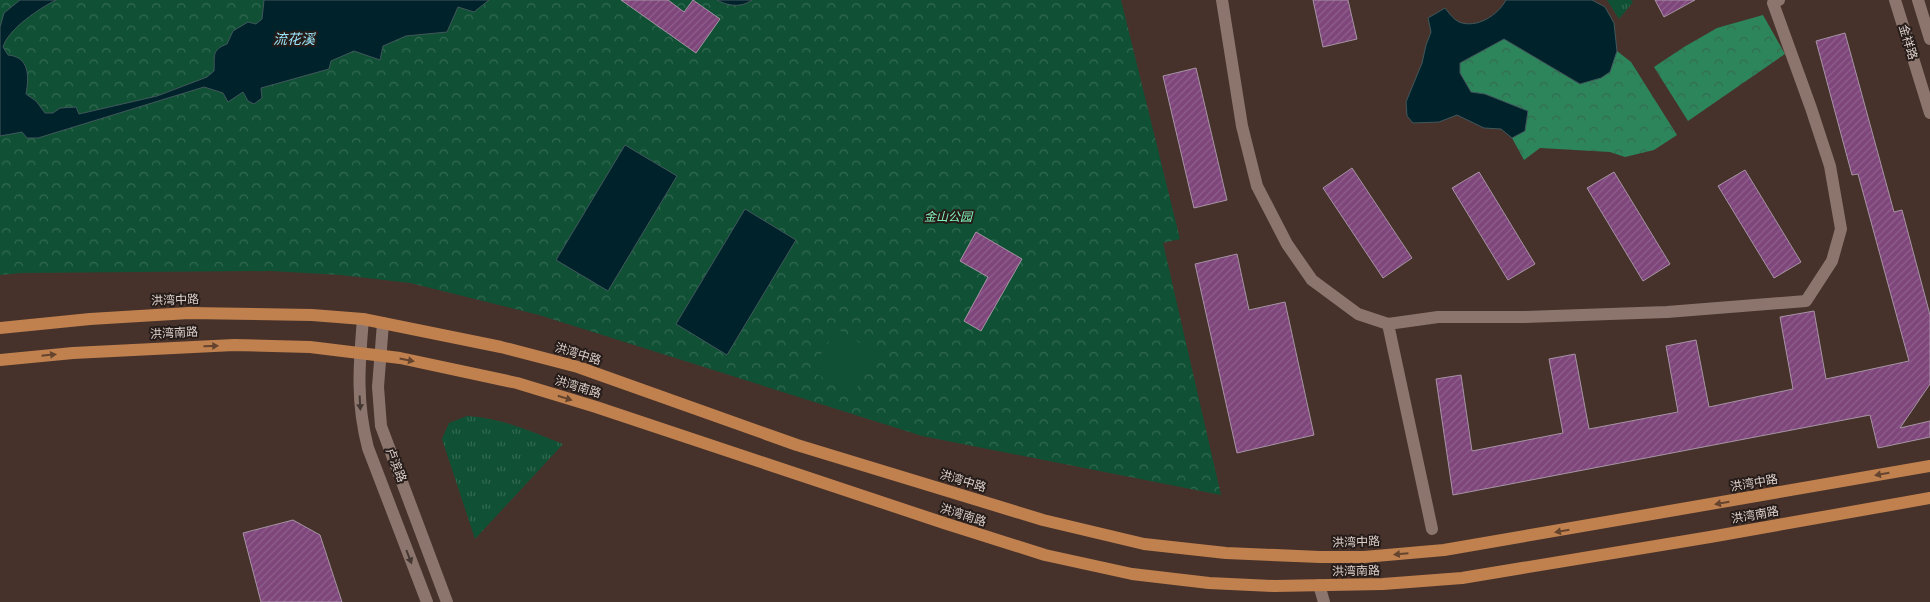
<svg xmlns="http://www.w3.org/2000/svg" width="1930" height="602" viewBox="0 0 1930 602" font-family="Bitter,'Noto Sans SC',serif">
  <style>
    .grass { fill: url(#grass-tufts) }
    .forest { fill: url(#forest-crowns) }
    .park { fill: url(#park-crowns) }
    .garden { fill: #105135 }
    .water { fill: #00232b; stroke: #42575b }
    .building { fill: url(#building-hatch); stroke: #a694a4 }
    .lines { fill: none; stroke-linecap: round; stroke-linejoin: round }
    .street { stroke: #8b756c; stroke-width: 12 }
    .secondary { stroke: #8b756c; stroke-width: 12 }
    .primary { stroke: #c0814f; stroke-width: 12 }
    .oneway { fill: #64442f }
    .oneway2 { fill: #443732 }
    .labels { text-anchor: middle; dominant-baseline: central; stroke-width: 4; stroke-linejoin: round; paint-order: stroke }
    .street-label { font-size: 12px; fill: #ddd0cb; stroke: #261c19 }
    .park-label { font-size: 12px; font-style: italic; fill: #80f4ba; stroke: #261c19 }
    .water-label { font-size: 14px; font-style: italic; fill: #98e5fa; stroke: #261c19 }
  </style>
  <defs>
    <pattern id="grass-tufts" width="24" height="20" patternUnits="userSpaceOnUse" patternTransform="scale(1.25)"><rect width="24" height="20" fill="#105135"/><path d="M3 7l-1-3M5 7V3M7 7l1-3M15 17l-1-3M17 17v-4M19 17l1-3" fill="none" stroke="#326951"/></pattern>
    <pattern id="forest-crowns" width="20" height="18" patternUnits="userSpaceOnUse" patternTransform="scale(1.25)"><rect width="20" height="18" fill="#2d855c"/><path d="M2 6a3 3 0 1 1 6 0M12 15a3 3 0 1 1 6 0" fill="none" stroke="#346c51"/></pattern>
    <pattern id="park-crowns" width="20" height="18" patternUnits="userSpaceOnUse" patternTransform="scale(1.25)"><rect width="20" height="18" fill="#105135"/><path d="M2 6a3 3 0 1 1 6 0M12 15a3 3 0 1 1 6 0" fill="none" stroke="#326951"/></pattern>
    <pattern id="building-hatch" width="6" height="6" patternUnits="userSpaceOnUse" patternTransform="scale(1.25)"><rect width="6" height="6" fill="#7e467b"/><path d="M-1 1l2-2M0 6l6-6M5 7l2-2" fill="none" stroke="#90608c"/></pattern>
  </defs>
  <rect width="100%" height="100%" fill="#46322b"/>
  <path class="grass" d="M 1607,0 L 1631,0 L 1633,2 L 1619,19 Z
    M 467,416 C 501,418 531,431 563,444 L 475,539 L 442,439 L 449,423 Z"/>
  <path class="forest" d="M 1763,15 L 1785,54 L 1688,121 L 1654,67 L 1684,47 L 1717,28 Z
    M 1504,39 L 1580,84 L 1610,72 L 1617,51 L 1631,62 L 1677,135 L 1654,150 L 1625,157 L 1610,152 L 1540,148 L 1524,160 L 1512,138 L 1525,131 C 1506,106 1504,98 1471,92 L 1460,73 L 1460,63 Z"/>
  <path class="park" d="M 0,0 L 1121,0 L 1180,239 L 1163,243 L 1221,495 L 922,436 L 539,315 L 410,283 L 341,275 L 271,271 L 21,273 L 0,275 Z"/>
  <path class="garden" d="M 837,329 L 878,354 L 852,396 L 811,370 Z"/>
  <path class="water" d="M 20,0 L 56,0 C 40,8 8,29 3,47 L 8,55 C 30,57 29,77 26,94 L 36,101 L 45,113 L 53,113 L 60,108 L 76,107 L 79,114 L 157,96 L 207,77 L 214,71 C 215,56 211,50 227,44 L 233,31 L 248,22 L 256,24 L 262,19 L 264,0 L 489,0 L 474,12 L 458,7 L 447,32 L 406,36 L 383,46 L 380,60 L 354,51 L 331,61 L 329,69 L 261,88 L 262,98 L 254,104 L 248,101 L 243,92 L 228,102 L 223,93 L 204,87 L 38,138 L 27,138 L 22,132 L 0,136 L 0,27 L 4,13 Z
    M 717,0 L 752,0 C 741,8 728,6 717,0 Z
    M 1506,0 L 1592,0 L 1605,7 L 1614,23 L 1617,51 L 1610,72 L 1601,78 L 1580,84 L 1504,39 L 1460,63 L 1460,73 L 1471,92 L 1485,94 L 1528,111 L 1525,131 L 1512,138 L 1501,129 L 1484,128 L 1457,115 L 1439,122 L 1413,123 L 1407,116 L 1406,102 L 1422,63 L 1426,45 L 1431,32 L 1428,18 L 1445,8 C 1449,13 1453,19 1459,22 C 1477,29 1498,15 1506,0 Z
    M 625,145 L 677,176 L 608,291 L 556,260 Z
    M 745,209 L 796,240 L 727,355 L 676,324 Z"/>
  <path class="building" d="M 621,0 L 668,0 L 684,12 L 693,0 L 720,19 L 696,53 Z
    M 1313,0 L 1348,0 L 1357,39 L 1323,47 Z
    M 1655,0 L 1695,0 L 1664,17 Z
    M 1845,33 L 1894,212 L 1902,210 L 1930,315 L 1930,384 L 1900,428 L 1930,421 L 1930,437 L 1878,448 L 1870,415 L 1453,495 L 1436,379 L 1461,375 L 1472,451 L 1563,433 L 1549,359 L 1575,354 L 1589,429 L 1678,412 L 1666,346 L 1696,340 L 1709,407 L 1793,389 L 1780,317 L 1814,311 L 1826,379 L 1909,361 L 1858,174 L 1852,175 L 1816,41 Z
    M 1196,68 L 1227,200 L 1194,208 L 1163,76 Z
    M 1352,168 L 1412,258 L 1383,278 L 1323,188 Z
    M 1745,170 L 1801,262 L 1774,278 L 1718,186 Z
    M 1479,172 L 1535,264 L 1508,280 L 1452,188 Z
    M 1614,172 L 1670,264 L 1643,281 L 1587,188 Z
    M 976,232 L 1022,259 L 981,331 L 964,321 L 988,277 L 960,261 Z
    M 1237,254 L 1249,310 L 1285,302 L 1314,435 L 1237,453 L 1195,264 Z
    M 293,520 L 320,535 L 342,602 L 261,602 L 243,533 Z"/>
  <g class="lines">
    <path class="street" d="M 1222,0 L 1242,126 L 1257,186 L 1287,244 L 1312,280 L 1358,314 L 1388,324
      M 1432,529 L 1388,324 L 1438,317 L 1525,317 L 1667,312 L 1806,301 L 1832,261 L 1841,229 L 1830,166 L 1811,108 L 1773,3 L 1779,0"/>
    <path class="secondary" d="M 1895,0 L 1930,113
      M 1918,0 L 1930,39
      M 363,319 C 359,366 356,402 368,448 L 427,602
      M 383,323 L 378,387 L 381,426 L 447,602
      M 1319,585 L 1324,602"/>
    <path class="primary" d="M 0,328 L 90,319 L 189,313 L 312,315 L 363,319 L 501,347 L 578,367 L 797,445 L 1043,520 L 1144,544 L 1226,553 L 1320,557 L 1364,557 L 1444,550 L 1930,466
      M 0,360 L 73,353 L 234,345 L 310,347 L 400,358 L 517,383 L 596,407 L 944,523 L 1045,555 L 1132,574 L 1209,583 L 1274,586 L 1383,584 L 1462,578 L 1710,537 L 1930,498"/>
  </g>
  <defs><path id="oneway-solid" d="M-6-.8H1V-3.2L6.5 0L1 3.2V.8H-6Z" transform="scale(1.25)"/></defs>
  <g class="oneway">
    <use href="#oneway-solid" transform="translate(211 346) rotate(-1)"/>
    <use href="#oneway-solid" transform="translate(49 355) rotate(-6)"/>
    <use href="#oneway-solid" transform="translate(407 360) rotate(11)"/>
    <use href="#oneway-solid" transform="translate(565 398) rotate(17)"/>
    <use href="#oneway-solid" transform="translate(1882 474) rotate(170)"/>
    <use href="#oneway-solid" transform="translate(1722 503) rotate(170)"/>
    <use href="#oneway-solid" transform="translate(1562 531) rotate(170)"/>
    <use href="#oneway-solid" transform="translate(1401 554) rotate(175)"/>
  </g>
  <g class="oneway2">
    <use href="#oneway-solid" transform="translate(360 403) rotate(87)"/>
    <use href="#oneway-solid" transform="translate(409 557) rotate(69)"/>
  </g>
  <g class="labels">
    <g class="street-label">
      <text transform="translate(1908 42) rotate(73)">金祥路</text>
      <text transform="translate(175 300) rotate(-2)">洪湾中路</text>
      <text transform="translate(174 333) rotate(-3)">洪湾南路</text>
      <text transform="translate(578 354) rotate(17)">洪湾中路</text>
      <text transform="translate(578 387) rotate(17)">洪湾南路</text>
      <text transform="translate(396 465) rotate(69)">卢滨路</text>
      <text transform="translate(963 481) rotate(17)">洪湾中路</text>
      <text transform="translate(1754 483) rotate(-10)">洪湾中路</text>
      <text transform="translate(963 515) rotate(18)">洪湾南路</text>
      <text transform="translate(1755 515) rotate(-10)">洪湾南路</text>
      <text transform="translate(1356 542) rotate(-2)">洪湾中路</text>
      <text transform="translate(1356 571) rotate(-1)">洪湾南路</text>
    </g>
    <g class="park-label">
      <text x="948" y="217">金山公园</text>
    </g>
    <g class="water-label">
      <text x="294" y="39">流花溪</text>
    </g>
  </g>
</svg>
